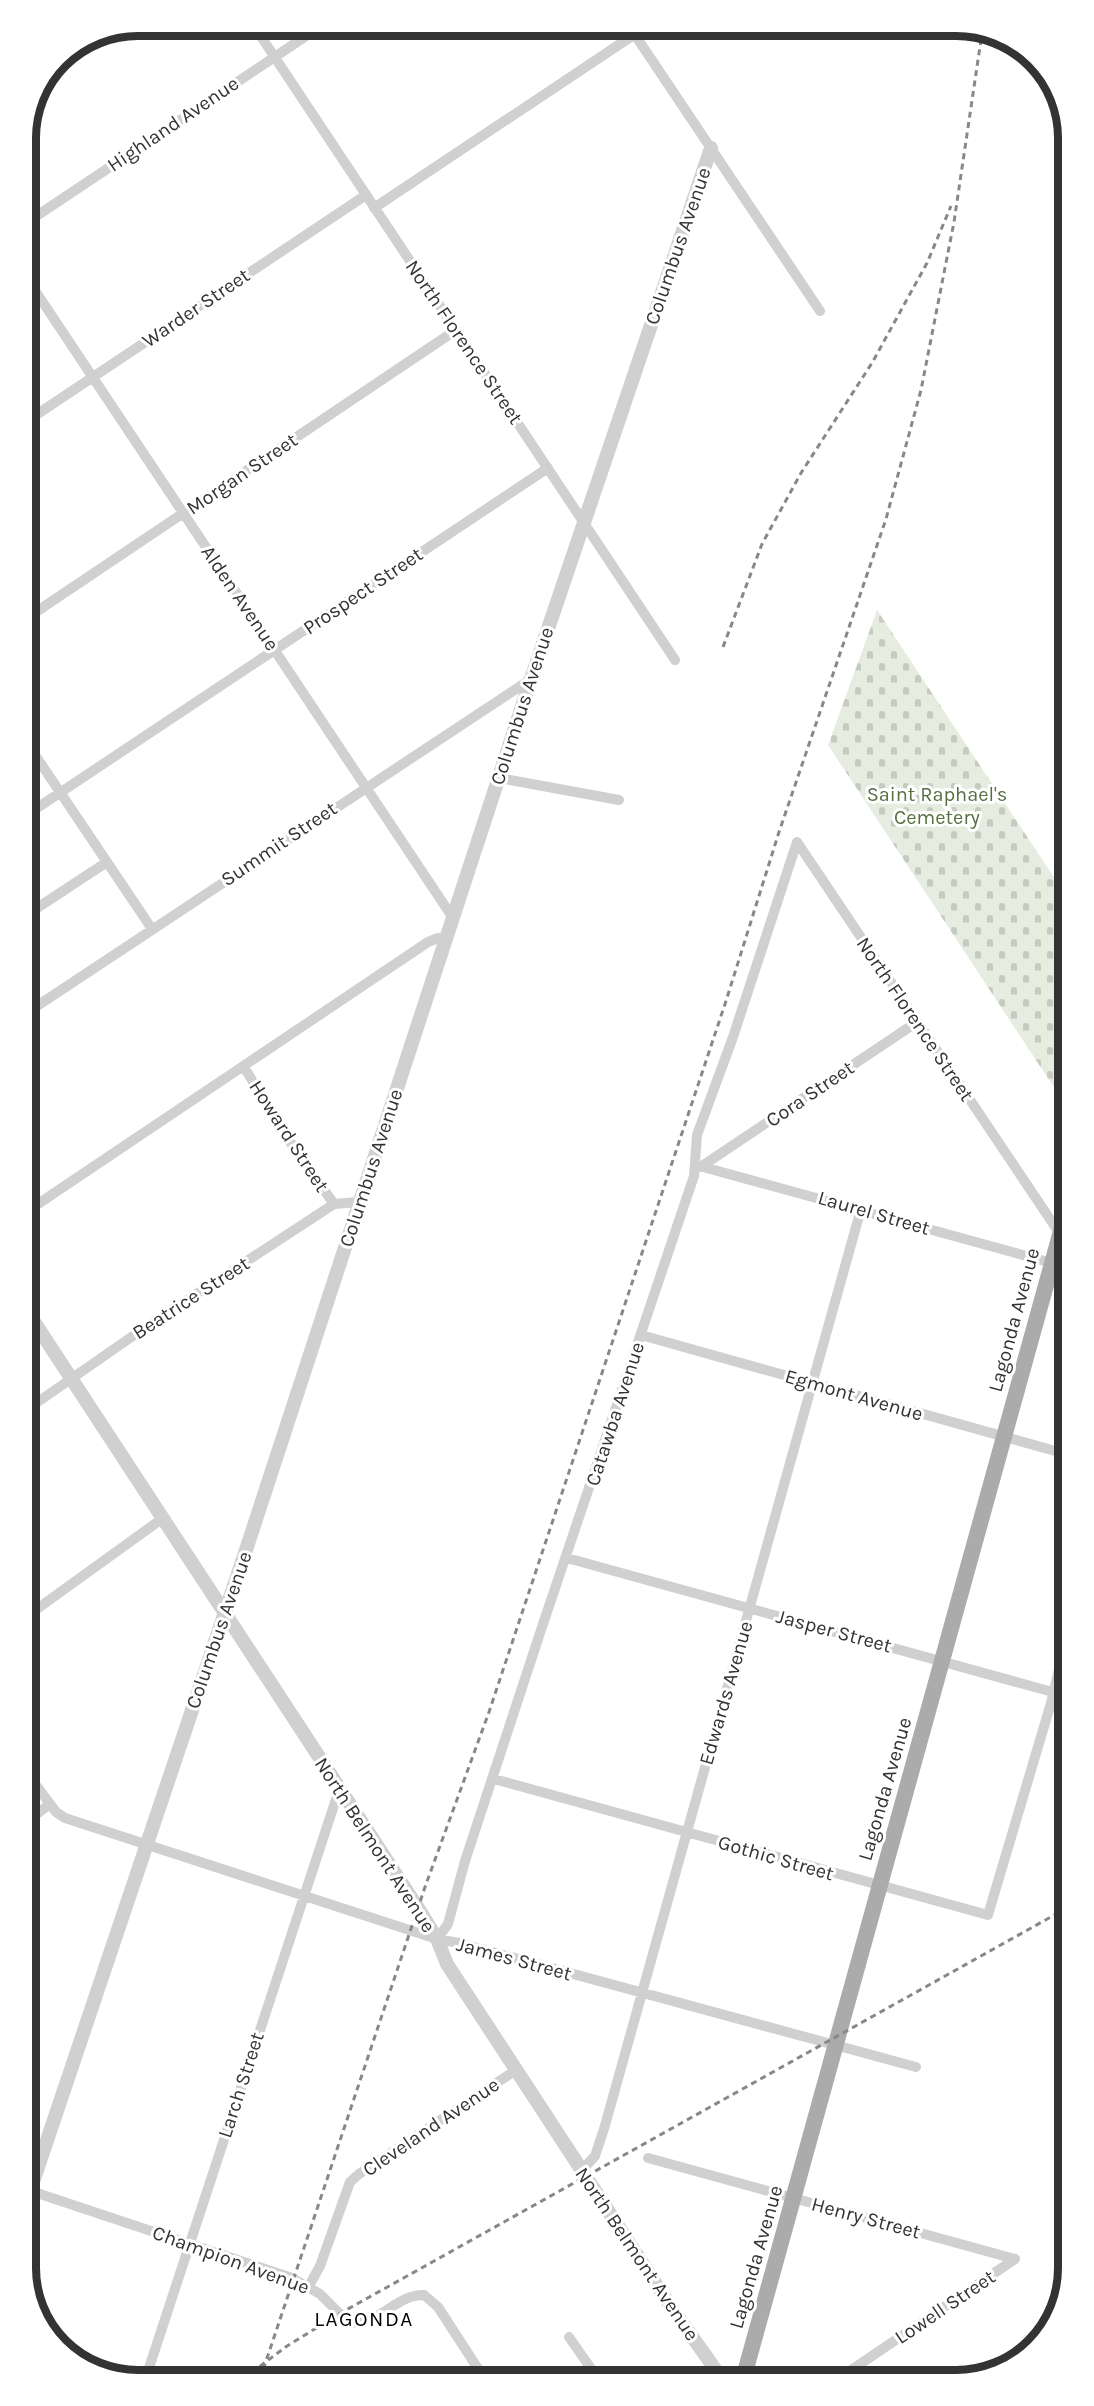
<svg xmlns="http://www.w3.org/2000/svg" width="1094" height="2406" viewBox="0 0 1094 2406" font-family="Karla,sans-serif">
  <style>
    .cemetery { fill: url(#cemetery-stones) }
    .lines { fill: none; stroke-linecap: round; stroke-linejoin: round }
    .minor { stroke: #d0d0d0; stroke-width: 10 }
    .tertiary { stroke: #d0d0d0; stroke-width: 14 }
    .primary { stroke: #ababab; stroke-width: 16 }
    .rail { stroke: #888; stroke-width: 3; stroke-dasharray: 6 4.5; stroke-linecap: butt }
    .labels { text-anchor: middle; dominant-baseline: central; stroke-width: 6; stroke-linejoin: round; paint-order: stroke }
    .street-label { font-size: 20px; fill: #333; stroke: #fff }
    .park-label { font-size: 20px; fill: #56703f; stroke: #fff }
    .neighbourhood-label { font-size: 21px; letter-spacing: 1.5px; fill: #000; stroke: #fff }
    .rim { fill: none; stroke: #333; stroke-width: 8 }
  </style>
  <defs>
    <pattern id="cemetery-stones" width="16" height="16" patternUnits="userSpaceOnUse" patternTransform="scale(1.5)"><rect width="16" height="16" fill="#e6ecdf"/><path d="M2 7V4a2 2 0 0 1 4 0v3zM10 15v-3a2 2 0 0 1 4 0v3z" fill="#c6cbc0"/></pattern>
  </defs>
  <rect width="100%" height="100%" fill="#fff"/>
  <path class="cemetery" d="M 877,610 L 1065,894 L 1065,1104 L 828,745 Z"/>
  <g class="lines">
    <path class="minor" d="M 254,26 L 675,660
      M 629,26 L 820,311
      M 374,208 L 647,26
      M 26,223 L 321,26
      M 26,277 L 453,918
      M 27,421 L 366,195
      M 27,618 L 456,330
      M 27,743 L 152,929
      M 499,778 L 619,800
      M 28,814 L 548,468
      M 28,914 L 107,862
      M 28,1012 L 531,679
      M 244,1067 L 286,1136 L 334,1204
      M 696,1165 L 1052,1263
      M 702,1166 L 917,1022
      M 29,1210 L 428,942 L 438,938 L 446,939
      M 641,1335 L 1066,1454
      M 29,1408 L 143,1329 L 334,1204 L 359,1202
      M 567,1558 L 1067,1696
      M 30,1614 L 163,1518
      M 30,1777 L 56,1812 L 65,1818 L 437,1939 L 459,1943 L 916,2067
      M 494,1779 L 988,1915 L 1051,1703 L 1067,1636
      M 30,1819 L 50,1804
      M 437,1939 L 448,1924 L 465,1861 L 542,1627 L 694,1176 L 697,1135 L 733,1037 L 797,842 L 1060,1234
      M 648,2158 L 1015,2259
      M 581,2171 L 595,2156 L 604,2129 L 861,1209
      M 31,2191 L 292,2278 L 320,2294 L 348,2322 C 378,2328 395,2294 424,2295 L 438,2307 L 484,2378
      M 309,2286 L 320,2266 L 350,2182 L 359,2174 L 516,2070
      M 569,2337 L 597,2377
      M 844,2375 L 1015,2259
      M 145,2380 L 339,1790"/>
    <path class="tertiary" d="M 29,1314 L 418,1908 L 437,1939 L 447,1964 L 669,2304 L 720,2376
      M 31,2188 L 247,1547 L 531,679 L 711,148"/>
    <path class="primary" d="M 744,2376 L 1066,1213"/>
    <path class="rail" d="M 723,647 L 762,544 L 801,473 L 872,363 L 927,263 L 951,206
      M 243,2379 L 287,2346 L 339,2314 L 1067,1908
      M 260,2379 L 425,1887 L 489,1712 L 726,1001 L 779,832 L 886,519 L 921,390 L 954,222 L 982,33"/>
  </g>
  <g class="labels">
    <g class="street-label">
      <text transform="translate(173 124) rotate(-34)">Highland Avenue</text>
      <text transform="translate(678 246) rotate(-71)">Columbus Avenue</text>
      <text transform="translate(196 308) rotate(-34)">Warder Street</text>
      <text transform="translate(464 342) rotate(56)">North Florence Street</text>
      <text transform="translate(242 474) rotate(-34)">Morgan Street</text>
      <text transform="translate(363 591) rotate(-34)">Prospect Street</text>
      <text transform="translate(240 598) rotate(56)">Alden Avenue</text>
      <text transform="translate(522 706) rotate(-72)">Columbus Avenue</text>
      <text transform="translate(279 844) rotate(-34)">Summit Street</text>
      <text transform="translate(915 1019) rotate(56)">North Florence Street</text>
      <text transform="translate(810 1094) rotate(-34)">Cora Street</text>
      <text transform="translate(289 1136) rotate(57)">Howard Street</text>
      <text transform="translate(371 1168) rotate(-72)">Columbus Avenue</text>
      <text transform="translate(874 1213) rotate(16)">Laurel Street</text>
      <text transform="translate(191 1298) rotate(-33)">Beatrice Street</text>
      <text transform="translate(1014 1320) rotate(-75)">Lagonda Avenue</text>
      <text transform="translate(854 1395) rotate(16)">Egmont Avenue</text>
      <text transform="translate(615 1414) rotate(-72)">Catawba Avenue</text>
      <text transform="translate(219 1630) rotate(-71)">Columbus Avenue</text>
      <text transform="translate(834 1631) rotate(15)">Jasper Street</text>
      <text transform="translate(726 1693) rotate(-74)">Edwards Avenue</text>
      <text transform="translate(885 1789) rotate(-74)">Lagonda Avenue</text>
      <text transform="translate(375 1845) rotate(57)">North Belmont Avenue</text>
      <text transform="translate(776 1858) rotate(16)">Gothic Street</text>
      <text transform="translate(514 1959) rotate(15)">James Street</text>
      <text transform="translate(241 2085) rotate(-72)">Larch Street</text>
      <text transform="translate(431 2127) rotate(-34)">Cleveland Avenue</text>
      <text transform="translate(866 2218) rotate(15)">Henry Street</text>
      <text transform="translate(637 2254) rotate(56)">North Belmont Avenue</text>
      <text transform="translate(756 2257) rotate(-74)">Lagonda Avenue</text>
      <text transform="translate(231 2260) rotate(20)">Champion Avenue</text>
      <text transform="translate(945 2307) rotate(-34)">Lowell Street</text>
    </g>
    <g class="park-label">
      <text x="937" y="794">Saint Raphael's<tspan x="937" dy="23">Cemetery</tspan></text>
    </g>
    <g class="neighbourhood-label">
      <text x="364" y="2319">LAGONDA</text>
    </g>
  </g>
  <path d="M0 0H1094V2406H0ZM138 36H956A102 102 0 0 1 1058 138V2268A102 102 0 0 1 956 2370H138A102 102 0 0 1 36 2268V138A102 102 0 0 1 138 36Z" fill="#fff" fill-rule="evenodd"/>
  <path class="rim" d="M138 36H956A102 102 0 0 1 1058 138V2268A102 102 0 0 1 956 2370H138A102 102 0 0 1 36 2268V138A102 102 0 0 1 138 36Z"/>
</svg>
